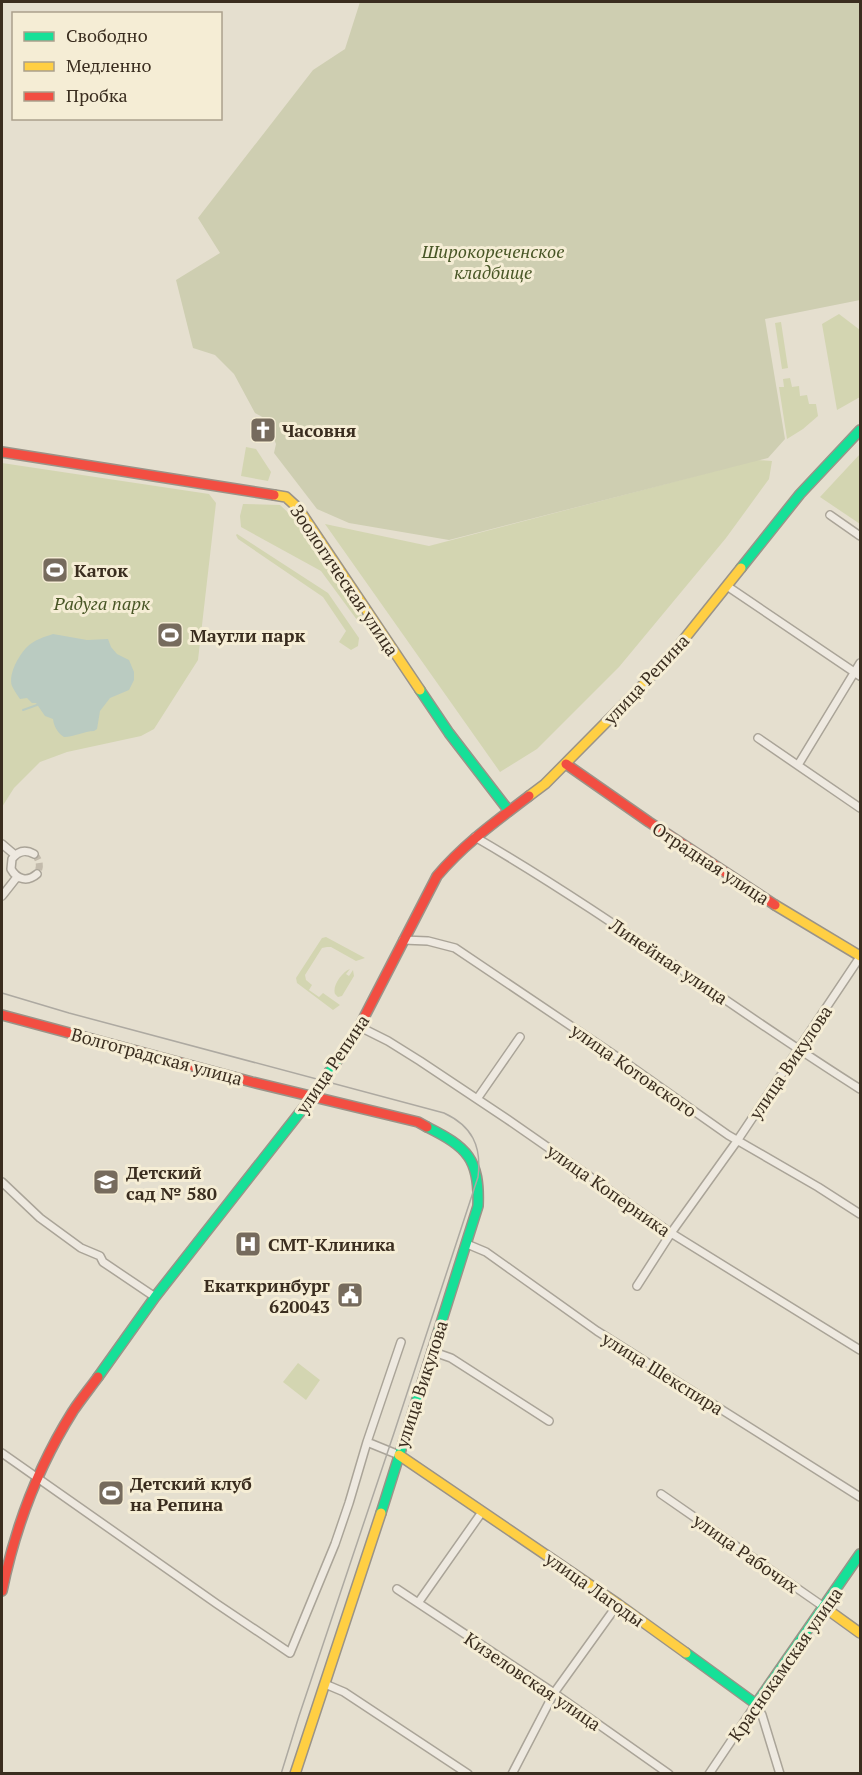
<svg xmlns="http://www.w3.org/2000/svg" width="862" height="1775" viewBox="0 0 862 1775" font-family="'PT Serif',serif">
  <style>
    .green { fill: #d3d5b1 }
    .cemetery { fill: #ceceb1 }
    .water { fill: #bacbc1 }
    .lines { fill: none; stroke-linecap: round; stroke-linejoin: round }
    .stream { stroke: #bacbc1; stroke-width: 2 }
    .street-tunnel { stroke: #c3bbac; stroke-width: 7; stroke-dasharray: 7 3.5; stroke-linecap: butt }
    .street-casing { stroke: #aaa498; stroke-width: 10 }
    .fast-casing { stroke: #9a9388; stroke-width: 12 }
    .slow-casing { stroke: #9a9388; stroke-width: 12 }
    .jam-casing { stroke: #9a9388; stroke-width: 12 }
    .street { stroke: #eee9e0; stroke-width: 7 }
    .fast { stroke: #16e098; stroke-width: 9 }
    .slow { stroke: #ffcf43; stroke-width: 9 }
    .jam { stroke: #f24e42; stroke-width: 9 }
    .tram { stroke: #ada9a1; stroke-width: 1.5 }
    .labels { text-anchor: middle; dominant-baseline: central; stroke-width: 6; stroke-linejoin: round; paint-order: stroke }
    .park-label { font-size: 18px; font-style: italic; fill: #485626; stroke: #f5edd5 }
    .poi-label { font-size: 18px; font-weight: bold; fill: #3a2d1f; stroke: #f5edd5; text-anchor: start }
    .street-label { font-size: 18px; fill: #3a2d1f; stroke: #f5edd5 }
  </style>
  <rect width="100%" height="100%" fill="#e5dfcf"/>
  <path class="green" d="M 839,314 L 860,330 L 860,397 L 837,410 L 822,324 Z
    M 781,322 L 788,368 L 782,369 L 775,323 Z
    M 790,378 L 792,387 L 799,386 L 800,396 L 807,395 L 809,404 L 816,404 L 818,416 L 803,429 L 787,439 L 779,387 L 784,387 L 783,379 Z
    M 246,447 L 256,449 L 271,472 L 268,481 L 241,476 Z
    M 860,454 L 860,524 L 820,497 Z
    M 757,460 L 772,461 L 769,479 L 726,538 L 619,667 L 537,749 L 500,772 L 325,524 L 429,546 Z
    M 2,463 L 209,494 L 216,503 L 198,660 L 154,729 L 141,736 L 67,752 L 40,762 L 14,788 L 2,807 Z
    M 243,504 L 280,505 L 295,519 L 338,572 L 363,618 L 360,624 L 321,571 L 241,527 L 240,516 Z
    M 237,534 L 328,593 L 359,638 L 358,646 L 351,650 L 339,642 L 346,631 L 323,597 L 238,539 L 236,535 Z
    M 326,937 L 365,958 L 356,961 L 331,947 L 327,947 L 322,948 L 305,975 L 306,980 L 312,985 L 309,990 L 319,997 L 323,993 L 340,1005 L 333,1010 L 297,983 L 296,978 L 322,938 Z
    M 350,969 L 346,974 L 349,976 L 353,970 L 354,976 L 342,996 L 338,997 L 335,994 C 332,986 342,972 350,969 Z
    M 298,1363 L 320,1380 L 306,1400 L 283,1382 Z"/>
  <path class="cemetery" d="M 360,2 L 860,2 L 860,300 L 765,319 L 785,439 L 768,458 L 449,540 L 349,523 L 317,509 L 274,453 L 276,444 L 266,419 L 255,413 L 234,374 L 215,355 L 193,348 L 176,280 L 220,253 L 198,218 L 313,70 L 345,49 Z"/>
  <path class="water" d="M 53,634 L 87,640 L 108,639 L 111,647 L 117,654 L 129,660 L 134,672 L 134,680 L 129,690 L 110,698 L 100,711 L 97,729 L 94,731 C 84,731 75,737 64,737 C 58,733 54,727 53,719 L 45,716 L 36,703 L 32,703 L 27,698 L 20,699 C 17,695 14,690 12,686 C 8,674 19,655 27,647 C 34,640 44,637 53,634 Z"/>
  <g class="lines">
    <path class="stream" d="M 23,710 L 37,705"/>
    <path class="street-tunnel" d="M 34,854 C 40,860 41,866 37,874"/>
    <defs>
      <path id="street" d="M 830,515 L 860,536
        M 727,586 L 860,676
        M 758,738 L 860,808
        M 798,765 L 860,663
        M 475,837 C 608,914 730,1007 860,1089
        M 2,844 L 15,855
        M 34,854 C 25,849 18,851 12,859 L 11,869 C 17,880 28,882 37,874
        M 2,896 L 17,877
        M 403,940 L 428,941 L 455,948 L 623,1061 L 728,1135 L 818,1187 L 860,1214
        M 360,1027 L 388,1041 L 420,1061 L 507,1119 L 671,1233 L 860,1350
        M 477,1099 L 520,1037
        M 2,1182 L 40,1218 L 81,1248 L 100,1256 L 103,1262 L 155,1297
        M 467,1244 L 486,1252 L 597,1331 L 860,1497
        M 637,1286 L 671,1233 L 737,1141 L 860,957
        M 431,1351 L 451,1358 L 549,1421
        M 367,1442 L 399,1455
        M 2,1453 L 217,1604 L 290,1653 L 335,1544 L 349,1503 L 367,1442 L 401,1342
        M 661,1494 L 824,1607
        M 397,1589 L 554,1693 L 669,1774
        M 418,1603 L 482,1512
        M 325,1684 L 344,1692 L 468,1774
        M 512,1774 L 554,1693 L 618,1604
        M 709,1774 L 756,1704 L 762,1715 L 780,1774"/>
      <path id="fast" d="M 741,568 L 800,494 L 860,430
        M 420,690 L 449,733 L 509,811
        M 98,1377 L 155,1297 L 312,1097 L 356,1033
        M 381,1513 L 478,1206 C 480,1159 467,1147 427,1127
        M 686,1653 L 756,1704 L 860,1554"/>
      <path id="slow" d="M 274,495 L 286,497 L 298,508 L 420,690
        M 529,796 L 545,784 L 642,686 L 681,643 L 741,568
        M 775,905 L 860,956
        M 399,1455 L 618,1604 L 686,1653
        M 824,1607 L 860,1633
        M 295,1774 L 381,1513"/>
      <path id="jam" d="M 2,452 L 274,495
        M 566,764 L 649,822 L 775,905
        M 2,1015 L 252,1082 L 418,1122 L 427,1127
        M 356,1033 L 437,876 C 464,844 495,822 529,796
        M 2,1591 C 15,1528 39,1465 73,1411 C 81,1399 90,1388 98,1377"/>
    </defs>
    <use href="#street" class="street-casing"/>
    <use href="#fast" class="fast-casing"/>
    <use href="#slow" class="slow-casing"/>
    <use href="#jam" class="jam-casing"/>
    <use href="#street" class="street"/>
    <use href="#fast" class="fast"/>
    <use href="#slow" class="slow"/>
    <use href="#jam" class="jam"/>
    <path class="tram" d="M 2,993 L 69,1013 L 444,1113 C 472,1126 482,1146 478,1177 L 394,1433 L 299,1716 L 281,1774"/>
  </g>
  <defs>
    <symbol id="church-square" viewBox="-11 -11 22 22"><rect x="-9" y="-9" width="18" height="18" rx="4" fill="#766b5d" stroke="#f5edd5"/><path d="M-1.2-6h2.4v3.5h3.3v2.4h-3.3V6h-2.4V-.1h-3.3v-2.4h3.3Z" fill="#fff"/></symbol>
    <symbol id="stadium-square" viewBox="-11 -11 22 22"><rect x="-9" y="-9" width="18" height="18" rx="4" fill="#766b5d" stroke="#f5edd5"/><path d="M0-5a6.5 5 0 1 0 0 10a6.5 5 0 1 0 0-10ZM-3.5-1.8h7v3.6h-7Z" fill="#fff"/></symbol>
    <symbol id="school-square" viewBox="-11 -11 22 22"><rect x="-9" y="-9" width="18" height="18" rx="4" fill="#766b5d" stroke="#f5edd5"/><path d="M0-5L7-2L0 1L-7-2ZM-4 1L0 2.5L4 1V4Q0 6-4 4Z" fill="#fff"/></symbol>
    <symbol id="hospital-square" viewBox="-11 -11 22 22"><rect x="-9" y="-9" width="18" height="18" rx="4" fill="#766b5d" stroke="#f5edd5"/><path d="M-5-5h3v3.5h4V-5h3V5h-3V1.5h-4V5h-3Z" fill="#fff"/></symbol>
    <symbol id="civic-square" viewBox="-11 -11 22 22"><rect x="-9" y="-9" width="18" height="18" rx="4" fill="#766b5d" stroke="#f5edd5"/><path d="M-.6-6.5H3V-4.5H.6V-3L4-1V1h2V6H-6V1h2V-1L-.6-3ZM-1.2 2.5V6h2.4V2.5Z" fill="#fff"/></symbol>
  </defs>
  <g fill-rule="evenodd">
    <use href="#church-square" x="248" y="415" width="30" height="30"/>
    <use href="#stadium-square" x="40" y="555" width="30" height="30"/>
    <use href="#stadium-square" x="155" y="620" width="30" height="30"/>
    <use href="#school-square" x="91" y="1167" width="30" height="30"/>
    <use href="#hospital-square" x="233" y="1229" width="30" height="30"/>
    <use href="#civic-square" x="335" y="1280" width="30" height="30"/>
    <use href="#stadium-square" x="96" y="1478" width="30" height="30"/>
  </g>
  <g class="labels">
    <g class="park-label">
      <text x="493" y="251">Широкореченское<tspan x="493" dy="21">кладбище</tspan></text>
      <text x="102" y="603">Радуга парк</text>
    </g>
    <g class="poi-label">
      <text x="282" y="430">Часовня</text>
      <text x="74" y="570">Каток</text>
      <text x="190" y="635">Маугли парк</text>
      <text x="126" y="1172">Детский<tspan x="126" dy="21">сад № 580</tspan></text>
      <text x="268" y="1244">СМТ-Клиника</text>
      <text x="330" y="1285" text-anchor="end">Екаткринбург<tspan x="330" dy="21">620043</tspan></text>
      <text x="130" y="1483">Детский клуб<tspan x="130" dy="21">на Репина</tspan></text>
    </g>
    <g class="street-label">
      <text transform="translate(345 580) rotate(56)">Зоологическая улица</text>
      <text transform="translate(646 679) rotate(-47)">улица Репина</text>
      <text transform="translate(711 863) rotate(33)">Отрадная улица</text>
      <text transform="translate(669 961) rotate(34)">Линейная улица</text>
      <text transform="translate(157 1056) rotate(15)">Волгоградская улица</text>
      <text transform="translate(790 1062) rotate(-56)">улица Викулова</text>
      <text transform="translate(332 1064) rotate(-56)">улица Репина</text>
      <text transform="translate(634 1070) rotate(35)">улица Котовского</text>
      <text transform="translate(609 1190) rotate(35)">улица Коперника</text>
      <text transform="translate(663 1373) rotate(32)">улица Шекспира</text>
      <text transform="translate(421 1384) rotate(-72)">улица Викулова</text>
      <text transform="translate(746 1553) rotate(35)">улица Рабочих</text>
      <text transform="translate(595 1589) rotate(35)">улица Лагоды</text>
      <text transform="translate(785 1664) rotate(-55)">Краснокамская улица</text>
      <text transform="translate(533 1681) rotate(34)">Кизеловская улица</text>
    </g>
  </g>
  <rect width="862" height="1775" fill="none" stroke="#3a2d1f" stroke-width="6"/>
  <rect x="12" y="12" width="210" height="108" fill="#f5edd5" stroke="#aaa08c" stroke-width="1.5"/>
  <rect x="24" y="32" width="30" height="9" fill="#16e098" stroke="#aaa08c" stroke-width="1.5"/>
  <text x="66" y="42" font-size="18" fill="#3a2d1f">Свободно</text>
  <rect x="24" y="62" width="30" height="9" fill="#ffcf43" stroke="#aaa08c" stroke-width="1.5"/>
  <text x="66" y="72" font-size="18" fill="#3a2d1f">Медленно</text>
  <rect x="24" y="92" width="30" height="9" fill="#f24e42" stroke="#aaa08c" stroke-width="1.5"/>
  <text x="66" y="102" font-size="18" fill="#3a2d1f">Пробка</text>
</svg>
